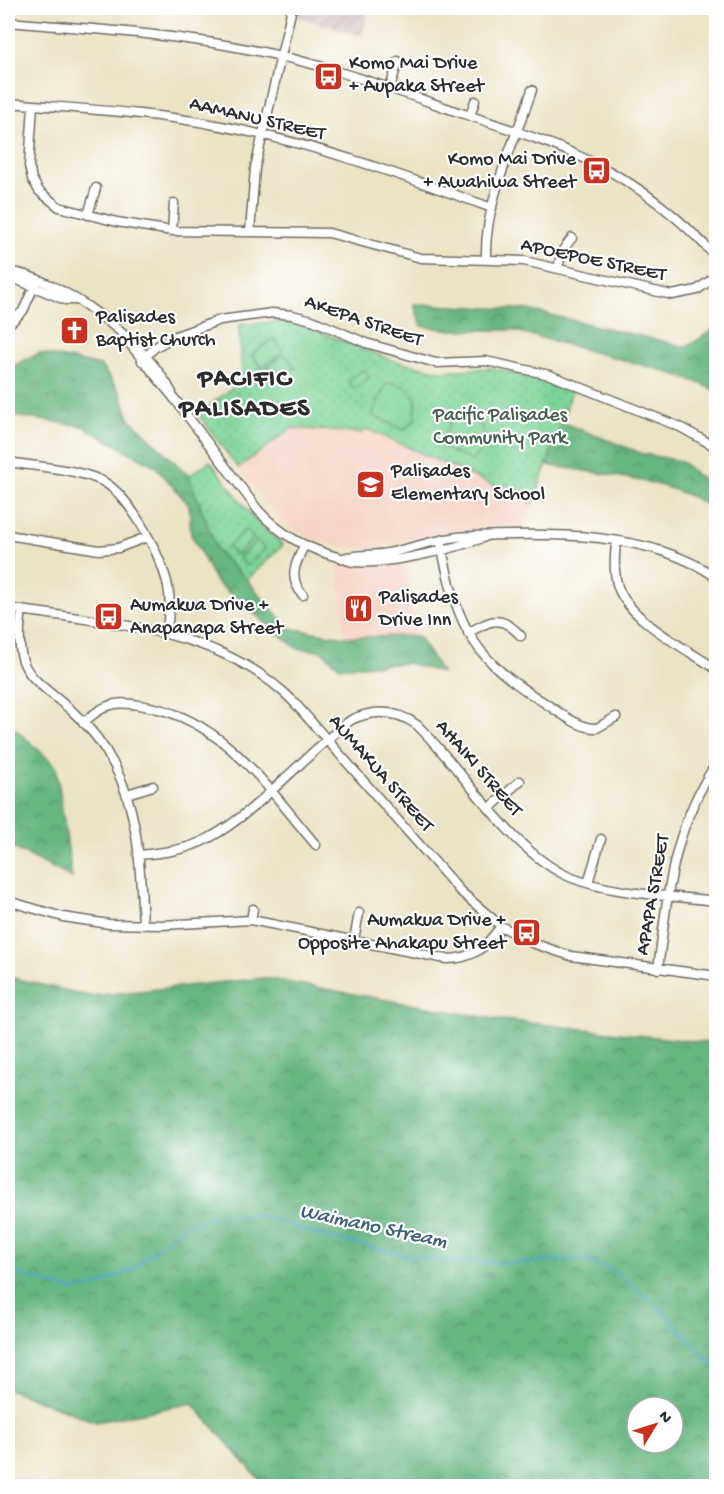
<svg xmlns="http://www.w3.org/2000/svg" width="724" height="1494" viewBox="0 0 724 1494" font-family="'Gochi Hand',sans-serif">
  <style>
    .built { fill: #f6d2c3 }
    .industrial { fill: url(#industrial-furrows) }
    .forest { fill: url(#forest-crowns); stroke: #487056; stroke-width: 1.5; fill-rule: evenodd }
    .park { fill: url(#park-dots); stroke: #548062; stroke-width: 1.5 }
    .pitch { fill: #7ed498; stroke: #548062; stroke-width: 1.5 }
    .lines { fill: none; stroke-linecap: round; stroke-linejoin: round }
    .stream { stroke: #50a4cc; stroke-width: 2 }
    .minor-casing { stroke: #6f6b61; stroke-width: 11 }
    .minor { stroke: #fff; stroke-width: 8 }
    .labels { text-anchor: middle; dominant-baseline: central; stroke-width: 4.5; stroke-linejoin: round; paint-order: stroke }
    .poi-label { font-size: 20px; fill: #2b2b2b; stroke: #fff; text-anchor: start }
    .street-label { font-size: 20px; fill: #2b2b2b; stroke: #fff }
    .park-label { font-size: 20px; fill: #445e4c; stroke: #fff }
    .water-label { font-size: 21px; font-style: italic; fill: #3c6173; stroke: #fff }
    .district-label { font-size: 26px; font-weight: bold; letter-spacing: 1.5px; fill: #2b2b2b; stroke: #fff }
  </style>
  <defs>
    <pattern id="industrial-furrows" width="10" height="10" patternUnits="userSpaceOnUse" patternTransform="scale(1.5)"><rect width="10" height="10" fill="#d1bfbd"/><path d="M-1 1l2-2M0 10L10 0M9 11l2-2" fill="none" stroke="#b4a4a3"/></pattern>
    <pattern id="forest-crowns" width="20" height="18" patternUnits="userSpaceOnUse" patternTransform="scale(1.5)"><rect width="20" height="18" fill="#66b680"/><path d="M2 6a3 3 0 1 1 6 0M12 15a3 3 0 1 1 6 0" fill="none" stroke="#549469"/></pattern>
    <pattern id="park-dots" width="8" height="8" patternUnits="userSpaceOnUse" patternTransform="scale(1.5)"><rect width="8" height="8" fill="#7ed498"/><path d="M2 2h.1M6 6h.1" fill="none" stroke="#6db683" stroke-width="1.8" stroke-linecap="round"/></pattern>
  </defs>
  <rect width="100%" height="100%" fill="#fff"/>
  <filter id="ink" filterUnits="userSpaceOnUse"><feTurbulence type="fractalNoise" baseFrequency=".0167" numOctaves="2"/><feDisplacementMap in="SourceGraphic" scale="12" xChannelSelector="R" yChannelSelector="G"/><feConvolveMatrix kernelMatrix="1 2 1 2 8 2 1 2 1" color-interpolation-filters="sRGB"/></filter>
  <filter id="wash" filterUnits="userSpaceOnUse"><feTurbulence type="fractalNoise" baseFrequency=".008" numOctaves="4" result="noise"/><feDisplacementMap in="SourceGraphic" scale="24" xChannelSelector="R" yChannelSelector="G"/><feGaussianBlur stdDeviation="1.35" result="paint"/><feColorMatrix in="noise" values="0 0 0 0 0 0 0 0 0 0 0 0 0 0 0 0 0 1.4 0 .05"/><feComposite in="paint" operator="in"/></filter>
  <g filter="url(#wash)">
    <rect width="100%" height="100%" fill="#ece3c4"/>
    <path class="built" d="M 292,428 L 367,429 L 533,503 L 525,525 L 491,526 L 371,549 L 345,548 L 310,539 L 281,521 L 238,469 Z
      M 403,561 L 418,636 L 345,637 L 338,566 L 373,566 Z"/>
    <path class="industrial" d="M 299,8 L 370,8 L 362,36 L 298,17 Z"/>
    <path class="forest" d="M 414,304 L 529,310 L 687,347 L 716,328 L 716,391 L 697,382 L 661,370 L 512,330 L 451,330 L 422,326 Z
      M 40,353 L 101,366 L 121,394 L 129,418 L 189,476 L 218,552 L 247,580 L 288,628 L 345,637 L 418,636 L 442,673 L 408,663 L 340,667 L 322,651 L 296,648 L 216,582 L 191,534 L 189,505 L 155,466 L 82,426 L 8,415 L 8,368 Z
      M 561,422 L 643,454 L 680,461 L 716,490 L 716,513 C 682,480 594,473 546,465 Z
      M 8,722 L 56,766 L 72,878 L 8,845 Z
      M 8,977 L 90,996 L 264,978 L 494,1019 L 699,1042 L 716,1041 L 716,1486 L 310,1486 L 260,1480 L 192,1403 L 96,1422 L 8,1389 ZM 637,1407 L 673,1407 L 673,1443 L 637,1443 Z"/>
    <path class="park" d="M 281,321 L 300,324 L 394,361 L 441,371 L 492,368 L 541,380 L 572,392 L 533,503 L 367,429 L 362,433 L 292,428 L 238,468 L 198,414 L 242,381 L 239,325 Z
      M 210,461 L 255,520 L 283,545 L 247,580 L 218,552 L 189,476 Z"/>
    <path class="pitch" d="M 274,338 L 283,351 L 262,368 L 252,355 Z
      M 285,354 L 295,367 L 273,383 L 264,370 Z
      M 364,369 L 370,377 L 354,389 L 348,381 Z
      M 391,383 L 406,387 L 416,399 L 415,419 L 404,430 L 372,415 L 386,384 Z
      M 459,414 C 477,416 487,428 484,445 L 472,461 L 440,446 L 454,415 Z
      M 246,529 L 254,538 L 236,555 L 228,547 Z
      M 257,540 L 265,549 L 247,566 L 239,558 Z"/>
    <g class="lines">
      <path class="stream" d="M 8,1271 L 71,1290 L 93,1287 L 132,1270 L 170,1236 L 191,1224 L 215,1216 L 257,1215 L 323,1236 L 409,1256 L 447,1261 L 510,1263 L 583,1259 L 614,1271 L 662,1310 L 716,1369"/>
    </g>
  </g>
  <g filter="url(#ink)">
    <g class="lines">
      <defs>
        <path id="minor" d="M 8,22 C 87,29 168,33 247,49 C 318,62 387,87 455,111 C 565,147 636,169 716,257
          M 390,88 L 398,61
          M 8,103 C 79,109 151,112 221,126 C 313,143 404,176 492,208
          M 33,105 L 29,166 L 32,179 L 39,191 L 59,207 L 117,222 L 172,231 L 329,233 L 421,258 L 524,261 L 672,295 L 697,290 L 716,276
          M 470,116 L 475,101
          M 88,215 L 96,188
          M 172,231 L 174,203
          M 250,232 L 255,168 L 292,8
          M 486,259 C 484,202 514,144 532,90
          M 558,268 L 562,251 L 572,238
          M 8,271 C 63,279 147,343 172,393
          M 8,276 L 65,300 L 74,300
          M 8,325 L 23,311 L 35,284
          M 121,333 L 177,402 L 258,510 C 281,536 308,549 341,558 C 345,559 349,562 354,562 C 386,565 455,549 485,537
          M 142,361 L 154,348 L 173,337 L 220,320 L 272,313 L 292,315 L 312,320 L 366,343 L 436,363 L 486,361 L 550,375 L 680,427 L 716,447
          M 8,462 C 38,467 74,468 102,481 C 130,495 166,562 169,593 C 171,607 168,620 166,634
          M 8,535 L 99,550 L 118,548 L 147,537
          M 616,541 C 615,557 613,572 618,587 C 630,621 687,649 716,669
          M 441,544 C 458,630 473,659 548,705 C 562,714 580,729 597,728 L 616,717
          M 343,558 C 357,554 373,556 388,553 C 416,547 445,536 473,536 C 551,533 650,531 716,577
          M 303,595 C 288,578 295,564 304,546
          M 8,608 C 107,624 218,626 293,701 L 460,891 L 501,926 L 532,943 L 571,956 L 716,976
          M 22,610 C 13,673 29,674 72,711 C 89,726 104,745 114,765 C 140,814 140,871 143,925
          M 468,633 C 491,620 501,614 521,636
          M 83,723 C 108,700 119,701 150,707 C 226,722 269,790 316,845
          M 127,794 L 153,786
          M 490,808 L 520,781
          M 138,855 C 163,853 187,850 209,838 C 258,812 305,754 351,720 C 374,709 396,710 417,725 C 464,770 512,854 572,878 C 616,895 670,895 716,901
          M 588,883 L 601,839
          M 8,901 L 63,917 L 109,924 L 162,925 L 251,920 L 446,959 C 473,959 486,947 501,926
          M 251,920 L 253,909
          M 354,940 L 359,913
          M 658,969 C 668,894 672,829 716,764"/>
      </defs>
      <use href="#minor" class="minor-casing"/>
      <use href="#minor" class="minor"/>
    </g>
  </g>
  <defs>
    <symbol id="bus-square" viewBox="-11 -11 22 22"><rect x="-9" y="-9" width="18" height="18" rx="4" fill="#c8321e" stroke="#fff"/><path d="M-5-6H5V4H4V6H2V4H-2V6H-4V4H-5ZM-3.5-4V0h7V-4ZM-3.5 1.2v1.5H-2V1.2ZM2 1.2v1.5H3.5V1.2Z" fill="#fff"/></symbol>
    <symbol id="church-square" viewBox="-11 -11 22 22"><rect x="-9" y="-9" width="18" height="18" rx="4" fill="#c8321e" stroke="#fff"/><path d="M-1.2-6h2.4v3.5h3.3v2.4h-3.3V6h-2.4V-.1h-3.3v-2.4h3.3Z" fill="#fff"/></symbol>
    <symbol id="school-square" viewBox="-11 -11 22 22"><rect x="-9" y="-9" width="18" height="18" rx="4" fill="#c8321e" stroke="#fff"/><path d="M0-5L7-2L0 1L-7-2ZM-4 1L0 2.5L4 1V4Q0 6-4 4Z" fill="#fff"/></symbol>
    <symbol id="restaurant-square" viewBox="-11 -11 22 22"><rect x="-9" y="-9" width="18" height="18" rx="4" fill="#c8321e" stroke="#fff"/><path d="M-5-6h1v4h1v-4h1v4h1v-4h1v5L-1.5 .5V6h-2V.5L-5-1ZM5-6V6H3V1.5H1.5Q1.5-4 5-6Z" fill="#fff"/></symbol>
  </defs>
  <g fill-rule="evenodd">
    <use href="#bus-square" x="312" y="60" width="33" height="33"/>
    <use href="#bus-square" x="580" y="154" width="33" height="33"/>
    <use href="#church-square" x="58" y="314" width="33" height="33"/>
    <use href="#school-square" x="354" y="468" width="33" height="33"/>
    <use href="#restaurant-square" x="342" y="592" width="33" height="33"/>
    <use href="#bus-square" x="92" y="600" width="33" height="33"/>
    <use href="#bus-square" x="510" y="916" width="33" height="33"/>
  </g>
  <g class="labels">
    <g class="poi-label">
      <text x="349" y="64">Komo Mai Drive<tspan x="349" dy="23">+ Aupaka Street</tspan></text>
      <text x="576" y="160" text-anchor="end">Komo Mai Drive<tspan x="576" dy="23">+ Awahiwa Street</tspan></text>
      <text x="96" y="318">Palisades<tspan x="96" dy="23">Baptist Church</tspan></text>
      <text x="391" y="472">Palisades<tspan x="391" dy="23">Elementary School</tspan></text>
      <text x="379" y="598">Palisades<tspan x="379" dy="23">Drive Inn</tspan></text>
      <text x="130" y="606">Aumakua Drive +<tspan x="130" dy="23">Anapanapa Street</tspan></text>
      <text x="506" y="921" text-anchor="end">Aumakua Drive +<tspan x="506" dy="23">Opposite Ahakapu Street</tspan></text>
    </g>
    <g class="street-label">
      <text transform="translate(257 120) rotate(13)">AAMANU STREET</text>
      <text transform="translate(593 261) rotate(12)">APOEPOE STREET</text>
      <text transform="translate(363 322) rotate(19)">AKEPA STREET</text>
      <text transform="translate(478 769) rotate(49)">AHAIKI STREET</text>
      <text transform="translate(380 774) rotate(49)">AUMAKUA STREET</text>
      <text transform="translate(654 895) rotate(-80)">APAPA STREET</text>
    </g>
    <g class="park-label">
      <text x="500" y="416">Pacific Palisades<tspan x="500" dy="23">Community Park</tspan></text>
    </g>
    <g class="water-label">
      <text transform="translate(373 1228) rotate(12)">Waimano Stream</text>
    </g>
    <g class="district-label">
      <text x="245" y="380">PACIFIC<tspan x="245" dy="30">PALISADES</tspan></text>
    </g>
  </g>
  <rect width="724" height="1494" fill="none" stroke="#fff" stroke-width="30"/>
  <g transform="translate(655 1425) rotate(52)"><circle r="28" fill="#ffffff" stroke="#aaaaaa" stroke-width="1.5"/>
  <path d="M0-4.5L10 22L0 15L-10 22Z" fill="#c8321e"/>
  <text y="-9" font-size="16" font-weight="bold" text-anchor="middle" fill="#2b2b2b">N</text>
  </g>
</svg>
